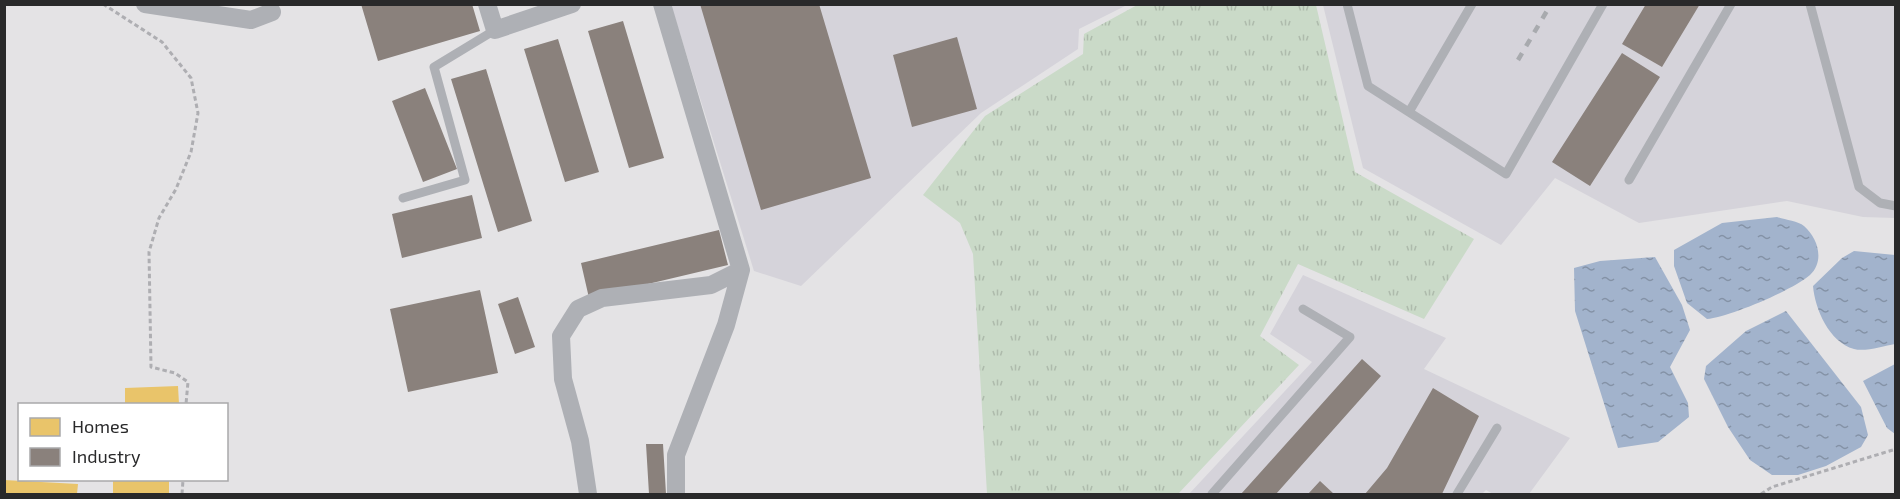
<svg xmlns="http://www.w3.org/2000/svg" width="1900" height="499" viewBox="0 0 1900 499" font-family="'Exo 2',sans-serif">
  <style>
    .built { fill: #d5d3da }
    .grass { fill: url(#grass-tufts) }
    .water { fill: url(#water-ripples) }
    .homes { fill: #e9c46a }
    .industry { fill: #8a817c }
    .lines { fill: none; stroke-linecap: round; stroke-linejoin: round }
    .path { stroke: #aeaeb2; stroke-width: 3; stroke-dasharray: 4.5 3; stroke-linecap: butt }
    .service { stroke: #aeb0b5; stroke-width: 9 }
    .minor { stroke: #aeb0b5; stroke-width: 18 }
    .rail { stroke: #a8aaae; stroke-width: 4.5; stroke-dasharray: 8 8; stroke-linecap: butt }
  </style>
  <defs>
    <pattern id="grass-tufts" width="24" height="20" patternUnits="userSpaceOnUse" patternTransform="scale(1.5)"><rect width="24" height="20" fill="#cadac8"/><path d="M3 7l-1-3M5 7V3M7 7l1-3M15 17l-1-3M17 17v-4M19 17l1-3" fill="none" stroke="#aebbac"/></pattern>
    <pattern id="water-ripples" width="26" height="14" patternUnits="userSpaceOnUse" patternTransform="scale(1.5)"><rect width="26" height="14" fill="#a2b3cc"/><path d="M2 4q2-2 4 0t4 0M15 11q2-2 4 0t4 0" fill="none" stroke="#8492a6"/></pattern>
  </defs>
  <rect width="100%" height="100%" fill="#e4e3e5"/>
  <path class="built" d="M 671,5 L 1127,5 L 1079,29 L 1078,49 L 981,113 L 801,286 L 754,271 Z
    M 1323,5 L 1895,5 L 1895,218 L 1863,217 L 1787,201 L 1639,223 L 1555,178 L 1501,245 L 1363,168 Z
    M 1303,275 L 1446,338 L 1424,369 L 1570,438 L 1529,494 L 1493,494 L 1486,490 L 1482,494 L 1189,494 L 1312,362 L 1270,334 Z"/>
  <path class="grass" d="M 1139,4 L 1316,5 L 1355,172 L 1474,239 L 1424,319 L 1298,264 L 1260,336 L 1299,365 L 1178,494 L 987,494 L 973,254 L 960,223 L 923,195 L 985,116 L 1083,54 L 1084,34 Z"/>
  <path class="water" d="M 1777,217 C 1785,220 1798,221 1804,226 C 1818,238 1825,261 1810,275 C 1793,290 1729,317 1707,319 L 1687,303 L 1674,266 L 1674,250 L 1722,223 Z
    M 1854,251 L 1895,255 L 1895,344 C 1884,346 1865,352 1854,349 C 1829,342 1815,309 1813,286 L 1842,258 Z
    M 1655,257 L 1682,305 L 1690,330 L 1670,367 L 1688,403 L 1689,417 L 1658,442 L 1618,448 L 1575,311 L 1574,268 L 1600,261 Z
    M 1786,311 L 1861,407 L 1868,435 L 1861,447 L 1826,466 L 1798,475 L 1772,475 L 1750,460 L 1728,427 L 1704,379 L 1706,366 L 1746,331 Z
    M 1895,364 L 1895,434 L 1887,428 L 1863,381 Z"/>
  <path class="homes" d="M 178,386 L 179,404 L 125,404 L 125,388 Z
    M 4,480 L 78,484 L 77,494 L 4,494 Z
    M 113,480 L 169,480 L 169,494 L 113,494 Z"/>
  <path class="industry" d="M 361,4 L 472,4 L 480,31 L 378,61 Z
    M 700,4 L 819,4 L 871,178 L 761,210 Z
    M 1646,4 L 1700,4 L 1662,67 L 1622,44 Z
    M 623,21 L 664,158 L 629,168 L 588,31 Z
    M 957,37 L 977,109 L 912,127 L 893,55 Z
    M 558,39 L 599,172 L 565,182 L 524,49 Z
    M 1622,53 L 1660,77 L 1590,186 L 1552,162 Z
    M 486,69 L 532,221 L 498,232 L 451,79 Z
    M 425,88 L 457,169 L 423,182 L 392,101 Z
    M 472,195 L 482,238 L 402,258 L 392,214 Z
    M 719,230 L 728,265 L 589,298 L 581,263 Z
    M 480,290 L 498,373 L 408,392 L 390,309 Z
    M 518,297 L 535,347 L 515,354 L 498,304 Z
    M 1362,359 L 1381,376 L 1276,494 L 1241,494 Z
    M 1433,388 L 1479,416 L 1442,494 L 1365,494 L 1387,468 Z
    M 646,444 L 663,444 L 666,494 L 649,494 Z
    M 1320,481 L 1334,494 L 1308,494 Z"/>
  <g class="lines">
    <path class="path" d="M 103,4 L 162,42 L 191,78 L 198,113 L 191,152 L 176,189 L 159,218 L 149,252 L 151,367 L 175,373 L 188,382 L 186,404
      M 182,494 L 183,480
      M 1761,494 L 1772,487 L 1896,449"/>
    <path class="service" d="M 1347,4 L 1368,86 L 1506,174 L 1603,4
      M 1810,4 L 1859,187 L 1880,203 L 1896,206
      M 1409,112 L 1472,4
      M 1629,180 L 1731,4
      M 403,198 L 465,180 L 434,67 L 495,30
      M 1212,494 L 1350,337 L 1303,309
      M 1457,494 L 1497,428"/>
    <path class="minor" d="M 145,4 L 251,20 L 272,12
      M 487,4 L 495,30 L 572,4
      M 662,4 L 741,270 L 726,325 L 676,455 L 676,494
      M 588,494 L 580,441 L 563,379 L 561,336 L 578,309 L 602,298 L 711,285 L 741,270"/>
    <path class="rail" d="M 1518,60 L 1551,4"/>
  </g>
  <rect width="1900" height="499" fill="none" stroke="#29292a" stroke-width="12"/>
  <rect x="18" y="403" width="210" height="78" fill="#ffffff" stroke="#a9a9aa" stroke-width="1.5"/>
  <rect x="30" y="418" width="30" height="18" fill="#e9c46a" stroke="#a9a9aa" stroke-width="1.5"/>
  <text x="72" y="433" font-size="18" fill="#29292a">Homes</text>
  <rect x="30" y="448" width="30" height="18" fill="#8a817c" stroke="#a9a9aa" stroke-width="1.5"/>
  <text x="72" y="463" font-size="18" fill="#29292a">Industry</text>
</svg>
